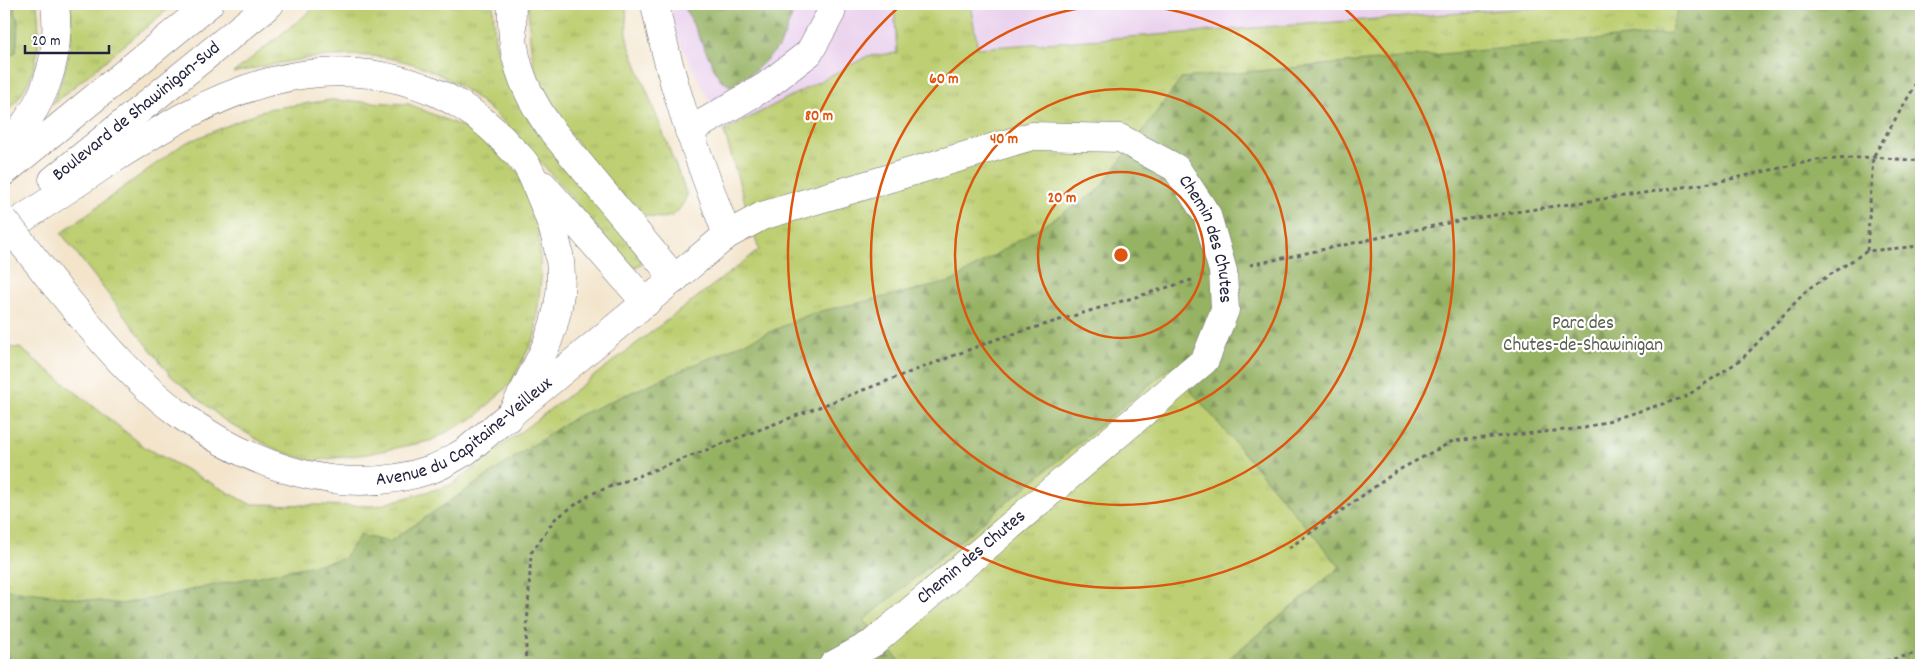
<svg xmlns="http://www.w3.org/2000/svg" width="1925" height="669" viewBox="0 0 1925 669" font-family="Dekko,sans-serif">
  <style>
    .built { fill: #ead1ed }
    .grass { fill: url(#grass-tufts); stroke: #707856 }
    .forest { fill: url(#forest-firs); stroke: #5c6a50 }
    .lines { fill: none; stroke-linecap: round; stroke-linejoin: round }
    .minor-casing { stroke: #6b666d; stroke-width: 29 }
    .major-casing { stroke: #6b666d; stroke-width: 29 }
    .path { stroke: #6b666d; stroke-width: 3; stroke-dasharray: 4 4; stroke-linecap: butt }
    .minor { stroke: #fff; stroke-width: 28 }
    .major { stroke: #fff; stroke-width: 28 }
    .minor-bridge-casing { stroke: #6b666d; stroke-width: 29; stroke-linecap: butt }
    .minor-bridge { stroke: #fff; stroke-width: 28 }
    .ring { fill: none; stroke: #de560e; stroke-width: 2.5 }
    .labels { text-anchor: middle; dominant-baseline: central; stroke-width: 4.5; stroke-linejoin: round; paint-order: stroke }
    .street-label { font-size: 19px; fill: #22223b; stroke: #fff }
    .park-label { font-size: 19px; fill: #585f4e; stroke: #fff }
    .centre { fill: #de560e; stroke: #fff; stroke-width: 2.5 }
    .ring-label { font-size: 15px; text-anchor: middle; font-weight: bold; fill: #de560e; stroke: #fff; stroke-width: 4.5; stroke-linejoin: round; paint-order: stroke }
  </style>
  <defs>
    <pattern id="grass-tufts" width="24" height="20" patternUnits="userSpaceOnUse" patternTransform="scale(1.25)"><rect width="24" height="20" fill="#bdcf72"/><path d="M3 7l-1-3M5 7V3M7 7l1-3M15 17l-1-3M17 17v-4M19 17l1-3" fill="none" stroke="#a2b164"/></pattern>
    <pattern id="forest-firs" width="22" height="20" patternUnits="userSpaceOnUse" patternTransform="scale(1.25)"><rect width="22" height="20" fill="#96b264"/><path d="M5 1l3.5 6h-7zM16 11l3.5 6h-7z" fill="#7a9054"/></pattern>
  </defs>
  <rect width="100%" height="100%" fill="#fff"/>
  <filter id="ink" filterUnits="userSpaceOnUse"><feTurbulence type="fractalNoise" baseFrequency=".02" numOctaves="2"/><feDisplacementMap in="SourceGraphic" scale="10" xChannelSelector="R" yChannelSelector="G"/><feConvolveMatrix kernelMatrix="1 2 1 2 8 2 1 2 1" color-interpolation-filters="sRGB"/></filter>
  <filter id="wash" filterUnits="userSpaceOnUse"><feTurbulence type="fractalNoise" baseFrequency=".0096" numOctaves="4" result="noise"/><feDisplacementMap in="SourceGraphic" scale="20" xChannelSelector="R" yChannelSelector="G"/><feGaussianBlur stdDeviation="1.12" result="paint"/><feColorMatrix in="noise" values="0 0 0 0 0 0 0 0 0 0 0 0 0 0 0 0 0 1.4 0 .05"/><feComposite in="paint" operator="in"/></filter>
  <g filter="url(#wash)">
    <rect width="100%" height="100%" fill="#f3e4ca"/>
    <path class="built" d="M 671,4 L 894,4 L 897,54 L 868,56 L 724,131 L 675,33 Z
      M 970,4 L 1583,4 L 978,48 Z"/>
    <path class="grass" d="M 13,4 L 37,4 C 42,52 37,80 4,116 L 4,59 L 16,52 L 18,23 Z
      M 70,4 L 174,4 L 52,105 C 67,67 74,45 70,4 Z
      M 319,4 L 493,4 L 495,41 L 506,79 L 533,124 L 641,255 L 641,264 L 634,268 L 623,258 C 599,230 575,202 551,174 C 501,116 452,61 369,56 C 323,53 278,63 233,73 Z
      M 528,4 L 626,4 L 627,40 L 687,195 C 676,222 664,220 639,214 C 608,178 556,126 539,83 C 530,59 529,30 528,4 Z
      M 894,4 L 970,4 L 978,48 L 1583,4 L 1767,4 L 1921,665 L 4,665 L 4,347 L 20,348 L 146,448 L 250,504 L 377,506 L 451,485 L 759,250 L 724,131 L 868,56 L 897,53 Z
      M 331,100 L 409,104 L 472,131 L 518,172 L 538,226 L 541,278 L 535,336 L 511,383 L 477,416 L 430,441 L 367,454 L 311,461 L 274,449 L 224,420 L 171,376 L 61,233 L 183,144 L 267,109 Z"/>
    <path class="forest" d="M 4,4 L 13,4 L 18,23 L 16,52 L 4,59 Z
      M 683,4 L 796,4 L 796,6 L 780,46 L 755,71 L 731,86 L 720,80 Z
      M 1679,4 L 1921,4 L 1921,665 L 1221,665 L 1340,567 L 1171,367 L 864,620 L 904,665 L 4,665 L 4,589 L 122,604 L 343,559 L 360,535 L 389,542 L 575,417 L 813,313 L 951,282 L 1097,192 L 1182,78 L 1670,33 Z"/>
  </g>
  <g filter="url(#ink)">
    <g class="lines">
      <defs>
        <g id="minor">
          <path d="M 655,4 C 670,84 699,159 727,235"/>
          <path d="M 689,131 L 766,86 L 809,53 L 831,13 L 833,4"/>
          <path id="s1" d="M 55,285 C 93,330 131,379 179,414 C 252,467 343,500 432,469 C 444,465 455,457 466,451 L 727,235 L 762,216 L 1032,136 L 1120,138 L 1176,168 L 1207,215 L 1223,271 L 1225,310 L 1205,360 L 873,643 L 833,665"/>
        </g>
        <g id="major">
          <path d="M 512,4 C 510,54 521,87 550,128 L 675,279"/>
          <path d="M 4,150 C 43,107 62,62 55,4"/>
          <path d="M 4,172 L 209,4"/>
          <path id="s2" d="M 53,180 L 270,4"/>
          <path d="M 543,185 L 646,303"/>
          <path d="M 4,231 C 39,208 74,185 109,162 C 162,128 210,97 272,81 C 359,59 450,79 510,147 C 516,153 523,159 527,166 C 534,177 538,191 543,202 C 553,227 561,250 561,277 C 561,330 533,373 509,418"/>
        </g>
      </defs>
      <use href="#minor" class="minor-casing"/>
      <use href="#major" class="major-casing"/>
      <path class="path" d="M 1867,251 L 1873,157 L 1913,89 L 1921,71
        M 1250,265 L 1462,220 L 1717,182 L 1816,160 L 1873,157 L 1921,161
        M 1289,548 L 1397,471 L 1453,441 L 1585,428 L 1685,397 L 1742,359 L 1808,289 L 1867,251 L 1921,246
        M 182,665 L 194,665
        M 525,665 L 531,553 L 555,519 L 591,494 L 997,339 L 1195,279
        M 1870,665 L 1921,652"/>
      <use href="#minor" class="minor"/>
      <use href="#major" class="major"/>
      <defs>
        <path id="minor-bridge" d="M 4,220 L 55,285"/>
      </defs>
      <use href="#minor-bridge" class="minor-bridge-casing"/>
      <use href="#minor-bridge" class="minor-bridge"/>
    </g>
  </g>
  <g class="ring">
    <circle cx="1121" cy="255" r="83"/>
    <circle cx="1121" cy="255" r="166"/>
    <circle cx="1121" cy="255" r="250"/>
    <path d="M1342 6A333 333 0 1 1 900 6"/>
  </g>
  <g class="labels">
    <g class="street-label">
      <text stroke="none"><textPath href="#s2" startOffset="108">Boulevard de Shawinigan-Sud</textPath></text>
      <text stroke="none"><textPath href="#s1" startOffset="1378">Chemin des Chutes</textPath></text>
      <text stroke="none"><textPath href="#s1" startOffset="494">Avenue du Capitaine-Veilleux</textPath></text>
      <text transform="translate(972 558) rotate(-40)">Chemin des Chutes</text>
    </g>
    <g class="park-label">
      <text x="1583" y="324">Parc des<tspan x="1583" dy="22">Chutes-de-Shawinigan</tspan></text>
    </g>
  </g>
  <circle cx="1121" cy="255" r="8" class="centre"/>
  <g class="ring-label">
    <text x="944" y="83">60 m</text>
    <text x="819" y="120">80 m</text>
    <text x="1004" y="143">40 m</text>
    <text x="1062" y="202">20 m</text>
  </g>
  <rect width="1925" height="669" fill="none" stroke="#fff" stroke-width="20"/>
  <path d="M25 45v8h84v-8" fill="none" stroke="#22223b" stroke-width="2.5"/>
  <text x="32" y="45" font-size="15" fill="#22223b" stroke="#ffffff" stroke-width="4" paint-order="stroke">20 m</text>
</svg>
